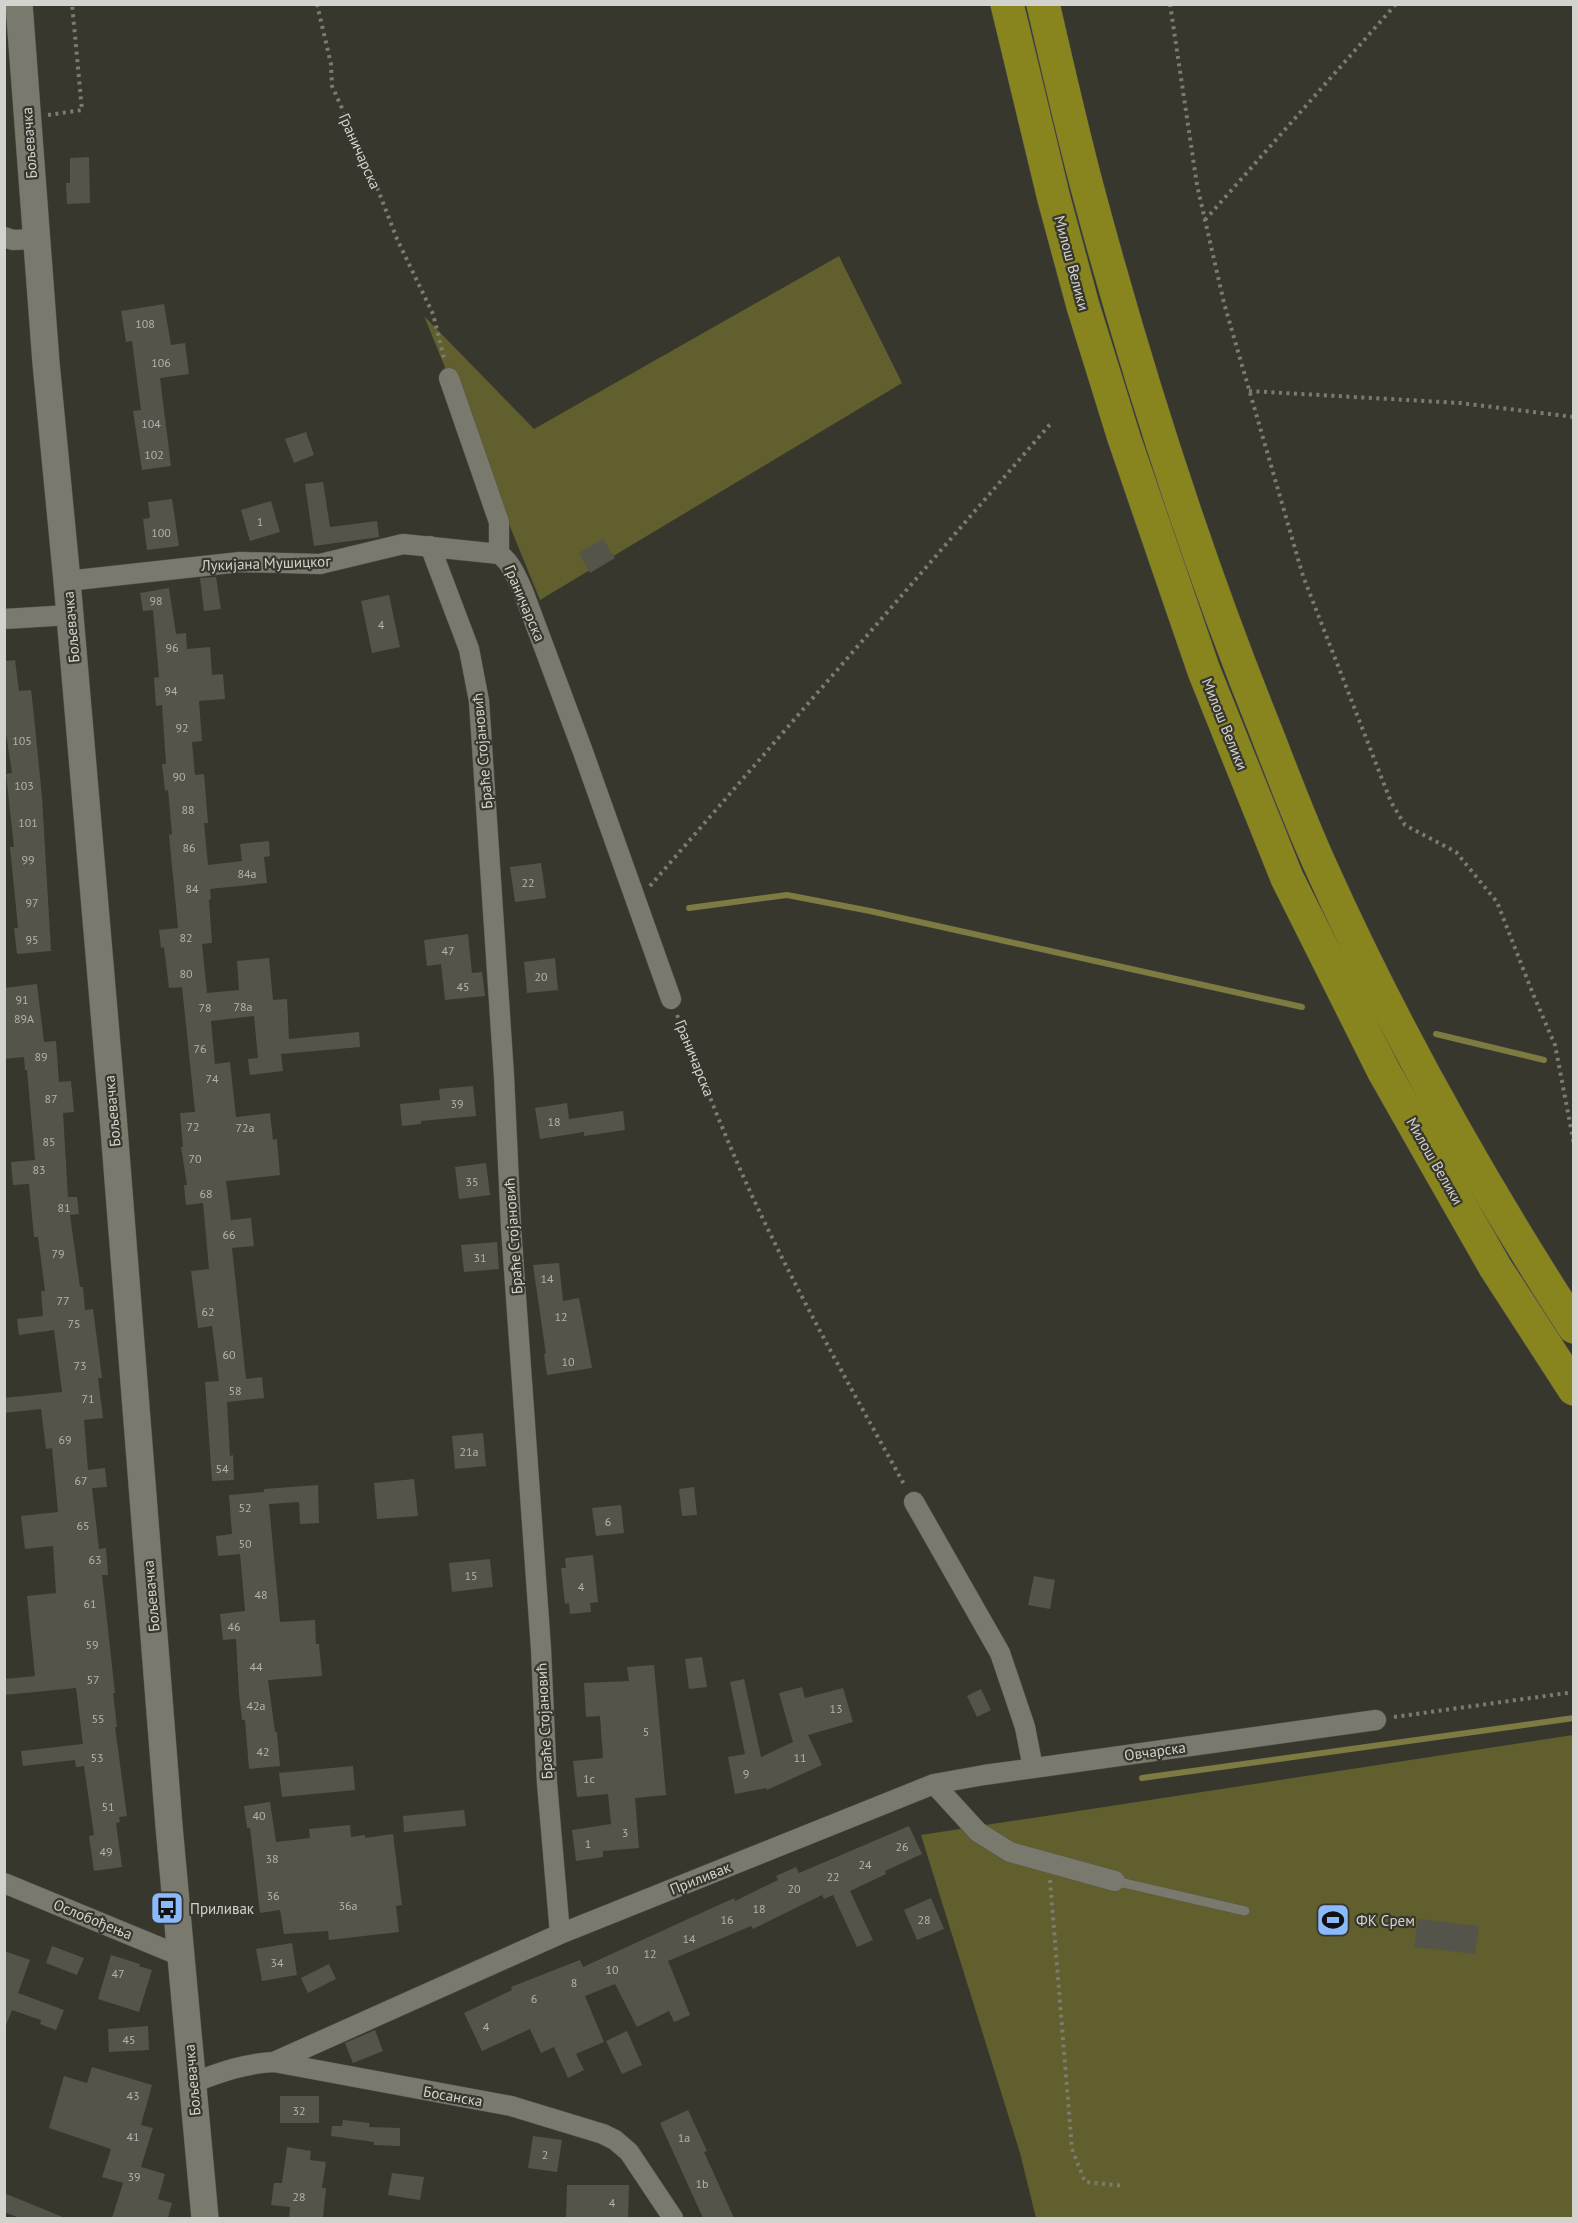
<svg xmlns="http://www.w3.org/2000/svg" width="1578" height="2223" viewBox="0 0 1578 2223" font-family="'PT Sans',sans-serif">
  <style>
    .green { fill: #605f2d }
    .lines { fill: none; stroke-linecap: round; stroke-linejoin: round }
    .stream { stroke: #7d7b42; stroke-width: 6 }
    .building { fill: #54544a }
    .lane-casing { stroke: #54544d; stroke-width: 10 }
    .street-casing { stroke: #54544d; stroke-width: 21 }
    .secondary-casing { stroke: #54544d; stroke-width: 28 }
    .highway-casing { stroke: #54544d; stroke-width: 34 }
    .path { stroke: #7b7b73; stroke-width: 4; stroke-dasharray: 3 4.5; stroke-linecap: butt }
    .lane { stroke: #79796e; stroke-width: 9 }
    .street { stroke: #79796e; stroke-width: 20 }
    .secondary { stroke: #79796e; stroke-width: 27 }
    .highway { stroke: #89851e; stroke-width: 33 }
    .labels { text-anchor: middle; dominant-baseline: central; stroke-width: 4.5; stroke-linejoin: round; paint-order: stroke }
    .number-label { font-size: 12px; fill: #b3b3ac }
    .street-label { font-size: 15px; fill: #d3d3cd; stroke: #37372e }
    .poi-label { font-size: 15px; fill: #d3d3cd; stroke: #37372e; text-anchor: start }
  </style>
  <rect width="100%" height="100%" fill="#37372e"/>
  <path class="green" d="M 839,256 L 902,383 L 540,600 L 424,316 L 534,429 Z
    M 1573,1735 L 1573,2218 L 1036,2218 L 1020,2153 L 921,1835 Z"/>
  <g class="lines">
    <path class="stream" d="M 689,908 L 787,895 L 870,911 L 1302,1007
      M 1436,1034 L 1544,1060
      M 1142,1778 L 1574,1718"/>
  </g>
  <path class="building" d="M 89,157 L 90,203 L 67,204 L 66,183 L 70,183 L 70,158 Z
    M 164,304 L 171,345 L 185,343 L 189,374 L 160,378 L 171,466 L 142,470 L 133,411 L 141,410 L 132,341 L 126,342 L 121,311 Z
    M 306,432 L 314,455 L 294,463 L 285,439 Z
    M 323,482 L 330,527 L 377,521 L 379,537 L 314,546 L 305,484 Z
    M 172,499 L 179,546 L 147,550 L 143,519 L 150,518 L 148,502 Z
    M 271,501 L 280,532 L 250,541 L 241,510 Z
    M 603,539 L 615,558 L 590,573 L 579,553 Z
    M 216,577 L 221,609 L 204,611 L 200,578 Z
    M 169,588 L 176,634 L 186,633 L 187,649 L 210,647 L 212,675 L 223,674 L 225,699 L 199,701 L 202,741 L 192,742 L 195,775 L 204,774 L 208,823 L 204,823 L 208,865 L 242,861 L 240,844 L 269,841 L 270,856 L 264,857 L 267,883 L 210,889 L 211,899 L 209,900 L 212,943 L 202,944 L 207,993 L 239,990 L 237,961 L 269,958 L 273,1000 L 287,999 L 289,1039 L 359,1032 L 360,1047 L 281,1054 L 283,1071 L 250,1075 L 248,1059 L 258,1058 L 254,1016 L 211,1021 L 215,1064 L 230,1062 L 236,1117 L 270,1113 L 273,1140 L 277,1139 L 280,1175 L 226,1181 L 231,1220 L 251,1218 L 254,1246 L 232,1248 L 246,1379 L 262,1377 L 264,1398 L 227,1402 L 230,1456 L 233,1455 L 234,1480 L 212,1481 L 205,1382 L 219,1381 L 212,1326 L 198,1328 L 191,1271 L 209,1269 L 203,1203 L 186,1205 L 184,1185 L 187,1185 L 181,1147 L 183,1147 L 180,1113 L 195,1112 L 182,987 L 169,988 L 164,947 L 161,948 L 159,930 L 178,928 L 169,835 L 172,834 L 168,790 L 165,791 L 162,764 L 166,764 L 162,705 L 156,706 L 154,678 L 159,677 L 153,610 L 143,611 L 140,593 Z
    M 389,595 L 400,647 L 372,653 L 361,601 Z
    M 15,660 L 19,691 L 31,690 L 34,716 L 42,797 L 51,951 L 17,954 L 14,928 L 18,928 L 10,847 L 14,847 L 6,774 L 12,773 L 4,720 L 4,661 Z
    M 541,863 L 546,898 L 515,902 L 510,867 Z
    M 468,934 L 472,973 L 482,972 L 485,996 L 445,1000 L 441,964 L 427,966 L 424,940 Z
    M 555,958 L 558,990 L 527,993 L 524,962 Z
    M 37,984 L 44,1042 L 56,1041 L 59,1082 L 71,1081 L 74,1112 L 63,1113 L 68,1197 L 77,1197 L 79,1214 L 70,1215 L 80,1287 L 83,1287 L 85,1310 L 93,1309 L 102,1378 L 98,1378 L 103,1418 L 84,1420 L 88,1470 L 105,1468 L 107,1487 L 92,1488 L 99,1549 L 106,1548 L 108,1575 L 102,1575 L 115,1693 L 113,1693 L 117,1727 L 115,1727 L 127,1816 L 119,1817 L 120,1822 L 116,1823 L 122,1867 L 94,1871 L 89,1836 L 94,1835 L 84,1766 L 76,1767 L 75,1760 L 23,1766 L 21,1751 L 83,1744 L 76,1688 L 4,1695 L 4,1679 L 35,1676 L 27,1596 L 56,1593 L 53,1546 L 25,1549 L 21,1516 L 58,1512 L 52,1448 L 46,1449 L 41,1409 L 4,1413 L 4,1398 L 62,1392 L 54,1330 L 19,1335 L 17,1319 L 43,1316 L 41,1291 L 45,1291 L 38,1237 L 34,1237 L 29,1184 L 13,1185 L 11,1162 L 35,1160 L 27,1070 L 25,1070 L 24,1057 L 4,1059 L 4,988 Z
    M 473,1086 L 476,1116 L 421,1121 L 421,1124 L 402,1126 L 400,1104 L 440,1100 L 439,1089 Z
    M 567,1103 L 569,1119 L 623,1111 L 625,1130 L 584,1136 L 584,1132 L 540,1139 L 535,1108 Z
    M 486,1163 L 490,1195 L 459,1199 L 455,1167 Z
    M 497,1242 L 499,1269 L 464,1272 L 461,1245 Z
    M 559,1263 L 563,1301 L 579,1298 L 592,1368 L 547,1375 L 544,1354 L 546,1354 L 533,1265 Z
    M 483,1433 L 486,1466 L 455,1469 L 452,1436 Z
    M 414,1479 L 418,1516 L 377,1519 L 374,1483 Z
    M 318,1485 L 319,1523 L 300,1524 L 299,1502 L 269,1504 L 280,1622 L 315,1620 L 316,1644 L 319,1644 L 322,1676 L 268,1680 L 275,1732 L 277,1732 L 280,1766 L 249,1769 L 245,1720 L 242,1720 L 239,1694 L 236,1639 L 223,1640 L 220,1614 L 245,1611 L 240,1554 L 218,1556 L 216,1536 L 232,1534 L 229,1495 L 264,1492 L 264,1489 Z
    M 694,1487 L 697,1515 L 682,1516 L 679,1489 Z
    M 621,1505 L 624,1533 L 596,1536 L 592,1508 Z
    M 593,1555 L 598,1602 L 590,1603 L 591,1612 L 570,1614 L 569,1603 L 565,1604 L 561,1568 L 566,1568 L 565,1558 Z
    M 490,1559 L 493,1587 L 452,1592 L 449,1563 Z
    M 1034,1576 L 1055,1580 L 1050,1609 L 1028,1605 Z
    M 702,1657 L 707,1687 L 689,1689 L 685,1659 Z
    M 654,1665 L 666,1795 L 635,1798 L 639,1848 L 603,1851 L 603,1857 L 576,1861 L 572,1830 L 611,1824 L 608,1794 L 577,1797 L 573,1761 L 603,1758 L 600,1716 L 586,1717 L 584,1683 L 629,1681 L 627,1667 Z
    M 744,1679 L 761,1757 L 793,1742 L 779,1693 L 802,1687 L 805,1698 L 843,1688 L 853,1722 L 808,1735 L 822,1765 L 767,1790 L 766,1788 L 735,1794 L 728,1757 L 745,1754 L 730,1682 Z
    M 981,1689 L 991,1710 L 977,1717 L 967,1696 Z
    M 353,1766 L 355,1790 L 282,1797 L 279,1773 Z
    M 270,1802 L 276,1842 L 310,1838 L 309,1829 L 350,1825 L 351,1837 L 365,1835 L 365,1838 L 393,1834 L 402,1905 L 396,1906 L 399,1932 L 329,1940 L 328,1931 L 284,1934 L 280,1910 L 260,1913 L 250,1828 L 247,1828 L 244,1806 Z
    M 464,1810 L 466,1826 L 404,1832 L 403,1816 Z
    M 909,1826 L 922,1854 L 885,1871 L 886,1874 L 850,1891 L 873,1940 L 857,1947 L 833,1895 L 824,1899 L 822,1895 L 753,1929 L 751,1926 L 668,1961 L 690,2015 L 674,2022 L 669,2011 L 637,2027 L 615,1984 L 585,1996 L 604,2042 L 576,2054 L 584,2070 L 568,2078 L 554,2047 L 541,2053 L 530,2029 L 482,2051 L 464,2013 L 512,1990 L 511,1987 L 580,1960 L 583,1967 L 734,1898 L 735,1901 L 778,1880 L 776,1876 L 796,1867 L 799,1873 Z
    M 931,1898 L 944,1929 L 917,1940 L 904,1910 Z
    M 1418,1919 L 1479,1926 L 1475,1954 L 1414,1947 Z
    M 292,1943 L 297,1975 L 262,1981 L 256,1949 Z
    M 52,1946 L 84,1958 L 77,1975 L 46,1963 Z
    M 4,1951 L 30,1960 L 18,1993 L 64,2010 L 56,2030 L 40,2024 L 41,2020 L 12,2010 L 6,2025 L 4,2025 Z
    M 111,1955 L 140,1964 L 139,1966 L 152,1970 L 139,2012 L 98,1999 Z
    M 329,1964 L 336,1979 L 308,1993 L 301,1978 Z
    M 148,2026 L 149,2050 L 109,2052 L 108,2029 Z
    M 375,2030 L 383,2051 L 353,2063 L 345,2043 Z
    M 627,2031 L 642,2065 L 622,2074 L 606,2041 Z
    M 92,2067 L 152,2085 L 141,2125 L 153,2128 L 141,2167 L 165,2174 L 158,2199 L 172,2203 L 168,2218 L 112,2218 L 123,2183 L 102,2177 L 111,2149 L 49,2128 L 64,2076 L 87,2083 Z
    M 280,2096 L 319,2096 L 319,2123 L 280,2123 Z
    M 688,2110 L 707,2151 L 704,2152 L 734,2218 L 703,2218 L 660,2123 Z
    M 343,2120 L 370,2123 L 369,2127 L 400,2128 L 400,2146 L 374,2145 L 374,2142 L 331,2136 L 332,2126 L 342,2126 Z
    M 533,2136 L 562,2140 L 557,2172 L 528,2168 Z
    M 287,2147 L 311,2151 L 310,2160 L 326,2162 L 322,2188 L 326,2188 L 323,2218 L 289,2218 L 290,2207 L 271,2205 L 274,2183 L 282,2183 Z
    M 392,2173 L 424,2177 L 420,2200 L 388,2195 Z
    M 567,2185 L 629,2185 L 628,2218 L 566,2218 Z
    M 4,2193 L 65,2218 L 20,2218 L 4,2212 Z"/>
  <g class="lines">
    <defs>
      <path id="lane" d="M 1115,1881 L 1245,1911"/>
      <path id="street" d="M 4,237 L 13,240 L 36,239
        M 449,378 L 499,522 L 499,554
        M 430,546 L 469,649 L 479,701 L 504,1076 L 511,1227 L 541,1649 L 547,1783 L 560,1934
        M 499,554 C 511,562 517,578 523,591 L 582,749 L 671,999
        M 67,581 L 240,562 L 320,564 L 403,544 L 499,554
        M 4,619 L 70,615
        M 914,1502 L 1000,1653 L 1025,1727 L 1033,1768
        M 934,1784 L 978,1832 L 1010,1852 L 1115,1881
        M 4,1883 L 181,1956
        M 274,2062 L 560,1934 L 934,1784 L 984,1775 L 1376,1720
        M 192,2083 C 219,2073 245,2063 274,2062 L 511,2106 L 603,2134 L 615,2140 L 629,2152 L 673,2218"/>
      <path id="secondary" d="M 19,4 L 46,363 L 67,581 L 113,1116 L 169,1826 L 205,2218"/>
      <path id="highway" d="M 1007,4 L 1054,199 L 1083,306 L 1124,438 L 1204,671 L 1287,878 L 1383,1070 L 1438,1167 L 1495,1267 L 1574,1389
        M 1043,4 C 1058,68 1072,131 1089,194 C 1138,377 1196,558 1267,734 C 1284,778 1301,823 1321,867 C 1393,1027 1479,1180 1574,1327"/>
    </defs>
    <use href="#lane" class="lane-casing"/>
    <use href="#street" class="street-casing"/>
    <use href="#secondary" class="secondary-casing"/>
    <use href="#highway" class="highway-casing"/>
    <path class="path" d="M 317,4 L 331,64 L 332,86 L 373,177 L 397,239 L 433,314 L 445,362
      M 1170,4 L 1197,185 L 1224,303 L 1303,576 L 1391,802 L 1405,825 L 1456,852 L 1497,902 L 1533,994 L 1555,1045 L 1574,1144
      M 48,115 L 82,110 L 72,4
      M 1205,220 L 1396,4
      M 1249,391 L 1460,403 L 1574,417
      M 650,886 L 1052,422
      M 677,1015 C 702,1077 726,1140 754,1200 C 800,1298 853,1392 905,1486
      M 1394,1717 L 1574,1692
      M 1050,1880 L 1072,2149 L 1085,2182 L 1124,2186"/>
    <use href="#lane" class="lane"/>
    <use href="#street" class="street"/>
    <use href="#secondary" class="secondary"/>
    <use href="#highway" class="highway"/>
  </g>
  <defs>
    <symbol id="bus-square" viewBox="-11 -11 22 22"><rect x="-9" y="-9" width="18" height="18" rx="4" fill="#8bbafc" stroke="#37372e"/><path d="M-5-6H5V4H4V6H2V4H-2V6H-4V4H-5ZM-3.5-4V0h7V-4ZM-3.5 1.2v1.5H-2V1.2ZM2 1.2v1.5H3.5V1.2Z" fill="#111"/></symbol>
    <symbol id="stadium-square" viewBox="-11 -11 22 22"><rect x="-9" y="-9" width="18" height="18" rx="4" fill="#8bbafc" stroke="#37372e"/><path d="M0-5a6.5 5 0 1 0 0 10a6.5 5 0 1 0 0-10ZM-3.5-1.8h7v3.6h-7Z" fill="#111"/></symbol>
  </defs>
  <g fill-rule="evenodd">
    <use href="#bus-square" x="148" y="1889" width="38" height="38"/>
    <use href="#stadium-square" x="1314" y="1901" width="38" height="38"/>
  </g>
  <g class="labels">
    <g class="number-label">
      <text x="145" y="323">108</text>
      <text x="161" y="362">106</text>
      <text x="151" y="423">104</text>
      <text x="154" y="454">102</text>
      <text x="260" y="521">1</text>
      <text x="161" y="532">100</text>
      <text x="156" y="600">98</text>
      <text x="381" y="624">4</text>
      <text x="172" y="647">96</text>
      <text x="171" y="690">94</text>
      <text x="182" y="727">92</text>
      <text x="22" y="740">105</text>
      <text x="179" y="776">90</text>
      <text x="24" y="785">103</text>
      <text x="188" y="809">88</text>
      <text x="28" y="822">101</text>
      <text x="189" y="847">86</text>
      <text x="28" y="859">99</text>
      <text x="247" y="873">84a</text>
      <text x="528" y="882">22</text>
      <text x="192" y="888">84</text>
      <text x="32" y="902">97</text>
      <text x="186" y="937">82</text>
      <text x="32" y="939">95</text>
      <text x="448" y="950">47</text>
      <text x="186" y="973">80</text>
      <text x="541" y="976">20</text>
      <text x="463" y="986">45</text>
      <text x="22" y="999">91</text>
      <text x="243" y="1006">78a</text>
      <text x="205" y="1007">78</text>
      <text x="24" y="1018">89A</text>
      <text x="200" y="1048">76</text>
      <text x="41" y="1056">89</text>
      <text x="212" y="1078">74</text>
      <text x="51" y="1098">87</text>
      <text x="457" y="1103">39</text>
      <text x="554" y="1121">18</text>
      <text x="193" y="1126">72</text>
      <text x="245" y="1127">72a</text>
      <text x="49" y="1141">85</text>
      <text x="195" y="1158">70</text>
      <text x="39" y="1169">83</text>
      <text x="472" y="1181">35</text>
      <text x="206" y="1193">68</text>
      <text x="64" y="1207">81</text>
      <text x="229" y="1234">66</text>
      <text x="58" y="1253">79</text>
      <text x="480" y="1257">31</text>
      <text x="547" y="1278">14</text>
      <text x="63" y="1300">77</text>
      <text x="208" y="1311">62</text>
      <text x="561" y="1316">12</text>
      <text x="74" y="1323">75</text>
      <text x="229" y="1354">60</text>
      <text x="568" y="1361">10</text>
      <text x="80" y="1365">73</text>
      <text x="235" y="1390">58</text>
      <text x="88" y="1398">71</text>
      <text x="65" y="1439">69</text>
      <text x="469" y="1451">21a</text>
      <text x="222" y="1468">54</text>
      <text x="81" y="1480">67</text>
      <text x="245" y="1507">52</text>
      <text x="608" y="1521">6</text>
      <text x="83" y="1525">65</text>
      <text x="245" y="1543">50</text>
      <text x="95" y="1559">63</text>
      <text x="471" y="1575">15</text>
      <text x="581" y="1586">4</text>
      <text x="261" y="1594">48</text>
      <text x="90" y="1603">61</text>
      <text x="234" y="1626">46</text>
      <text x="92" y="1644">59</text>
      <text x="256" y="1666">44</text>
      <text x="93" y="1679">57</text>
      <text x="256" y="1705">42a</text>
      <text x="836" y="1708">13</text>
      <text x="98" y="1718">55</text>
      <text x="646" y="1731">5</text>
      <text x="263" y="1751">42</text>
      <text x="97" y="1757">53</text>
      <text x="800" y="1757">11</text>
      <text x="746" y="1773">9</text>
      <text x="589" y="1778">1c</text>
      <text x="108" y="1806">51</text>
      <text x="259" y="1815">40</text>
      <text x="625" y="1832">3</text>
      <text x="588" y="1843">1</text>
      <text x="902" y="1846">26</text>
      <text x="106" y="1851">49</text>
      <text x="272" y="1858">38</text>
      <text x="865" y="1864">24</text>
      <text x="833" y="1876">22</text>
      <text x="794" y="1888">20</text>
      <text x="273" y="1895">36</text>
      <text x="348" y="1905">36a</text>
      <text x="759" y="1908">18</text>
      <text x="727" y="1919">16</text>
      <text x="924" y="1919">28</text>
      <text x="689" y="1938">14</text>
      <text x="650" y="1953">12</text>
      <text x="277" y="1962">34</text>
      <text x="612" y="1969">10</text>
      <text x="118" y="1973">47</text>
      <text x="574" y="1982">8</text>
      <text x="534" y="1998">6</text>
      <text x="486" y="2026">4</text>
      <text x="129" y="2039">45</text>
      <text x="133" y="2095">43</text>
      <text x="299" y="2110">32</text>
      <text x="133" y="2136">41</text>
      <text x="684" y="2137">1a</text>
      <text x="545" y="2154">2</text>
      <text x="134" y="2176">39</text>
      <text x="702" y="2183">1b</text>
      <text x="299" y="2196">28</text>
      <text x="612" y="2202">4</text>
    </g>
    <g class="street-label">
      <text transform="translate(29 143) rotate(-94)">Бољевачка</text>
      <text transform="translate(360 151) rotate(66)">Граничарска</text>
      <text transform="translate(1072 263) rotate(75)">Милош Велики</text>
      <text transform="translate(266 563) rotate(-2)">Лукијана Мушицког</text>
      <text transform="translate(525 603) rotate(67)">Граничарска</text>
      <text transform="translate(71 627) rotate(-95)">Бољевачка</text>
      <text transform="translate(1225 724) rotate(68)">Милош Велики</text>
      <text transform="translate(482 751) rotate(-95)">Браће Стојановић</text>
      <text transform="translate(695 1058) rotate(68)">Граничарска</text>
      <text transform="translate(112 1111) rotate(-95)">Бољевачка</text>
      <text transform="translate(1435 1161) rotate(60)">Милош Велики</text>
      <text transform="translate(513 1236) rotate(-94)">Браће Стојановић</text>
      <text transform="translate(151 1596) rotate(-95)">Бољевачка</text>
      <text transform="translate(544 1721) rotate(-93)">Браће Стојановић</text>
      <text transform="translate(1155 1751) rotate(-8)">Овчарска</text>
      <text transform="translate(700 1878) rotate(-22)">Приливак</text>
      <text transform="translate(93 1919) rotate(22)">Ослобођења</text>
      <text transform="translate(192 2080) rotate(-95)">Бољевачка</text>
      <text transform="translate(453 2096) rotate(10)">Босанска</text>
    </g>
    <g class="poi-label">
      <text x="190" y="1908">Приливак</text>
      <text x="1356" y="1920">ФК Срем</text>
    </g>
  </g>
  <rect width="1578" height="2223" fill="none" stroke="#d3d3cd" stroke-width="12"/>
</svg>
